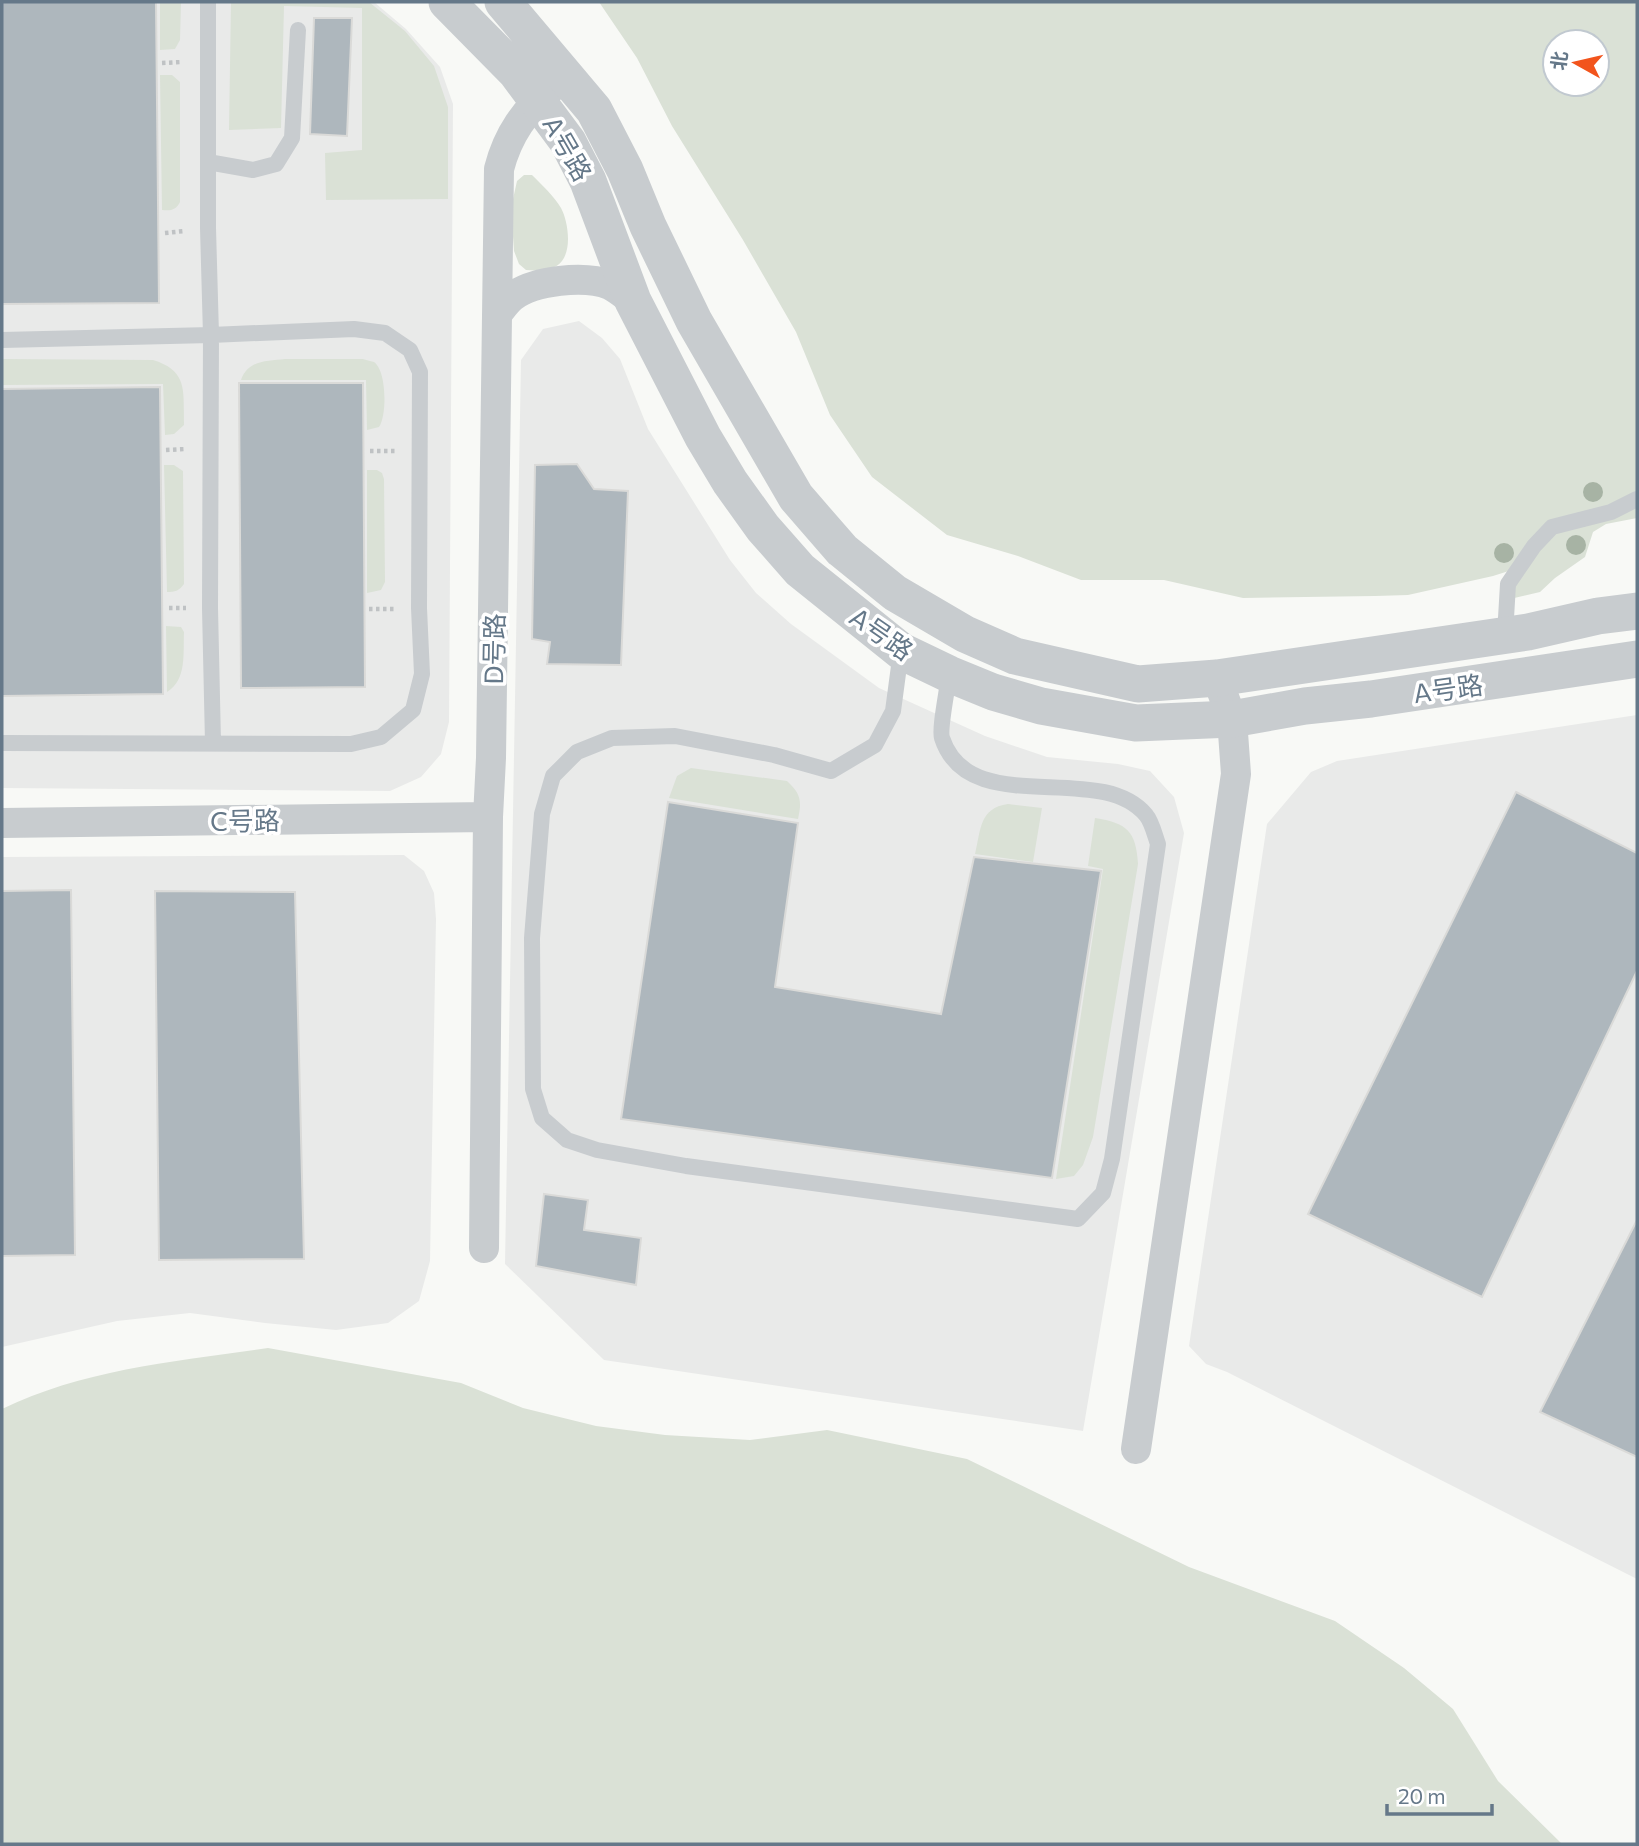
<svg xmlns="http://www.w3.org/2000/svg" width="1639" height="1846" viewBox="0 0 1639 1846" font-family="Commissioner,'Noto Sans SC',sans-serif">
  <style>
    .built { fill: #e9eae9 }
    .green { fill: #dae1d6; fill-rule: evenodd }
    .building { fill: #aeb7bd; stroke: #dadad8; stroke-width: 2 }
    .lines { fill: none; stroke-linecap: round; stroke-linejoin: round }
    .path { stroke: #bfc2c4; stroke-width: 4.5; stroke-dasharray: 3.5 3.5; stroke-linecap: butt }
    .service { stroke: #c8cccf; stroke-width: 16 }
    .minor { stroke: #c8cccf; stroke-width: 30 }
    .tertiary { stroke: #c8cccf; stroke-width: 37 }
    .tree { fill: #a7b3a4 }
    .labels { text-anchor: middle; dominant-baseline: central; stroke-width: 7; stroke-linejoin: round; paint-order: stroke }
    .street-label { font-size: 26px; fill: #657889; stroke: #fff }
  </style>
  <rect width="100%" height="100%" fill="#f8f9f6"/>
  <path class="built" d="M 2,2 L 374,2 L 406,29 L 440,67 L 453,104 L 449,722 L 441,754 L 421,777 L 390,791 L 2,788 Z
    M 579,321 L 602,338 L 620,359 L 648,429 L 730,560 L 756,593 L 791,624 L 879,688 L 985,736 L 1047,757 L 1118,764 L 1150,771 L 1174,797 L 1184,833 L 1083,1431 L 604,1360 L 505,1264 L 521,360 L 543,329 Z
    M 1637,715 L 1637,1579 L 1227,1372 L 1206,1364 L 1189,1346 L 1267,824 L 1311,772 L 1337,761 Z
    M 404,855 L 424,871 L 434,893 L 436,919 L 430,1261 L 419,1301 L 388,1323 L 336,1330 L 265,1323 L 190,1313 L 117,1321 L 2,1347 L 2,857 Z"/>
  <path class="green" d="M 160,2 L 181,2 L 180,40 L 175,49 L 160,50 Z
    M 231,2 L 369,2 L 405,31 L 434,66 L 448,107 L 448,199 L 326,200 L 325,153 L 362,150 L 362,8 L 284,6 L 281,128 L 229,130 Z
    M 599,2 L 1637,2 L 1637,494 L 1629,499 L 1565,520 L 1515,569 L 1493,576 L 1408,595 L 1375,596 L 1243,598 L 1164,580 L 1081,580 L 1018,556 L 947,535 L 872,477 L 830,415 L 796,332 L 743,240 L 672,126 L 637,58 ZM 1555,42 L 1597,42 L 1597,84 L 1555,84 Z
    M 160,75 L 172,75 L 180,82 L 180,202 C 176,210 171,211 162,210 Z
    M 524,175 L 532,175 C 542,185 554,196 561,208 C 568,221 572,248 562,261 C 555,271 537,271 526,270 L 519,264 L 514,251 L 511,208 L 517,181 Z
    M 2,359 L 153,360 C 189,371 183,392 184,425 L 174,434 L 165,435 L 163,384 L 2,385 Z
    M 285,359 L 363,359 C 363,359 373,362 374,362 C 387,371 387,416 379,427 L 367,430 L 366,380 L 241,380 C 248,360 267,361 285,359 Z
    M 164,465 L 174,465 L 183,471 L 184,584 C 179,591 175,592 167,592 Z
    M 367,470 L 377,470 L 382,473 L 384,479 L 385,582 L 381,590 L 367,593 Z
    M 1637,505 L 1637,518 L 1606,524 L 1593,532 L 1585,557 L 1555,578 L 1540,592 L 1510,599 L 1511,588 L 1551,535 Z
    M 166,626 L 181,627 L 184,632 C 183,653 187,680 167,692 Z
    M 691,768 L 787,781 C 801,794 802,801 798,819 L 669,798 L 677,776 Z
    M 1008,804 L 1042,808 L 1033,862 L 975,854 C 981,830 979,808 1008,804 Z
    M 1095,818 C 1127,823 1136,831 1138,864 L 1093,1137 L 1083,1165 L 1074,1176 L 1056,1179 L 1103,869 L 1088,866 Z
    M 268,1348 L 461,1383 L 523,1408 L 596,1426 L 665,1435 L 750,1440 L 827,1430 L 967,1459 L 1189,1567 L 1335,1621 L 1404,1668 L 1453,1709 L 1498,1781 L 1562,1844 L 2,1844 L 2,1409 C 84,1369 178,1361 268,1348 Z"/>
  <path class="building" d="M 2,2 L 156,2 L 159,303 L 2,304 Z
    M 314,18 L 352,18 L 347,136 L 310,134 Z
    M 239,383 L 363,383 L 365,687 L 241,688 Z
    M 160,387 L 163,694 L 2,696 L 2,389 Z
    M 577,464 L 594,489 L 628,491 L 621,665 L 547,664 L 550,642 L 532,639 L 535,465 Z
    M 1516,792 L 1637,853 L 1637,971 L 1482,1297 L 1308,1214 Z
    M 668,802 L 798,823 L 775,987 L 941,1014 L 974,857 L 1101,871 L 1052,1178 L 621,1119 Z
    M 71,890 L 75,1255 L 2,1256 L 2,891 Z
    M 155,891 L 295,892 L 304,1259 L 159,1260 Z
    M 544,1194 L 588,1200 L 584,1230 L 641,1238 L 636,1285 L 536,1266 Z
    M 1637,1220 L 1637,1457 L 1540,1412 Z"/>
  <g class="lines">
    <path class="path" d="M 162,63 L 182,62
      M 165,233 L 185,231
      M 166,450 L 186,449
      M 370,451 L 397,451
      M 169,608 L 186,608
      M 369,609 L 396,609"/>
    <path class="service" d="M 208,162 L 253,170 L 276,164 L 292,138 L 298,30
      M 2,340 L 211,335 L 210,608 L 213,743
      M 1505,635 L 1508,584 L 1534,546 L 1552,527 L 1611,512 L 1637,499
      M 901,651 L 893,711 L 875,745 L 831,771 L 774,755 L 675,736 L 612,738 L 577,752 L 553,776 L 542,814 L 532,938 L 533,1089 L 542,1118 L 567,1140 L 597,1150 L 686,1166 L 1078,1219 L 1103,1193 L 1112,1159 L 1158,844 C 1155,836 1152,822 1146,815 C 1100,759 969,821 942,738 C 939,729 948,687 949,674
      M 2,743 L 351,744 L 381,737 L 413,710 L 422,674 L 419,608 L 420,372 L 410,350 L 385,333 L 354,329 L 211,335 L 208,228 L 208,2"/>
    <path class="minor" d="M 498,313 C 502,308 507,301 512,297 C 534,280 585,275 610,285 C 618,289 626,296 633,301
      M 2,823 L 488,817
      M 484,1248 L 488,817 L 491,758 L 499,169 C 508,134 525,111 552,87
      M 1136,1449 L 1236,774 L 1232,719 L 1217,678"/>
    <path class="tertiary" d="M 447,2 L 516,72 L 568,142 L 588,181 L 633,301 L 703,437 L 730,482 L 763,528 L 800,570 L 901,651 L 949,674 L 993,692 L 1041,706 L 1136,723 L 1232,719 L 1305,706 L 1371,699 L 1637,659
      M 503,2 L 594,110 L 625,170 L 648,226 L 694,321 L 796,497 L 842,550 L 895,593 L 965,634 L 1015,656 L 1138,684 L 1217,678 L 1528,632 L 1598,616 L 1637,611"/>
  </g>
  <g class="tree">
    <circle cx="1593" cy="492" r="10"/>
    <circle cx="1576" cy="545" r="10"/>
    <circle cx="1504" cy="553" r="10"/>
  </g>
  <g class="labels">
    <g class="street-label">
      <text transform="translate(568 148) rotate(60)">A号路</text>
      <text transform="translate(882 633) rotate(35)">A号路</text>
      <text transform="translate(493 649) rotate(-89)">D号路</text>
      <text transform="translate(1448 688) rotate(-8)">A号路</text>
      <text transform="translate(245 820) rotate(-1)">C号路</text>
    </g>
  </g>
  <rect width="1639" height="1846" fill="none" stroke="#657889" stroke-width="7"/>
  <g transform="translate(1576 63) rotate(278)"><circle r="33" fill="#ffffff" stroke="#c1c9d0" stroke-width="2"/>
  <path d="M0-5L12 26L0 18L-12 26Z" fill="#f2541c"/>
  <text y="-10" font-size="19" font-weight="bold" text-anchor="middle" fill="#657889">北</text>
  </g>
  <path d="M1387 1804v10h105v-10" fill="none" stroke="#657889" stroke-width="3.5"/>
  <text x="1398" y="1804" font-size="21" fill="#657889" stroke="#ffffff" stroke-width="5" paint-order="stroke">20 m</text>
</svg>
